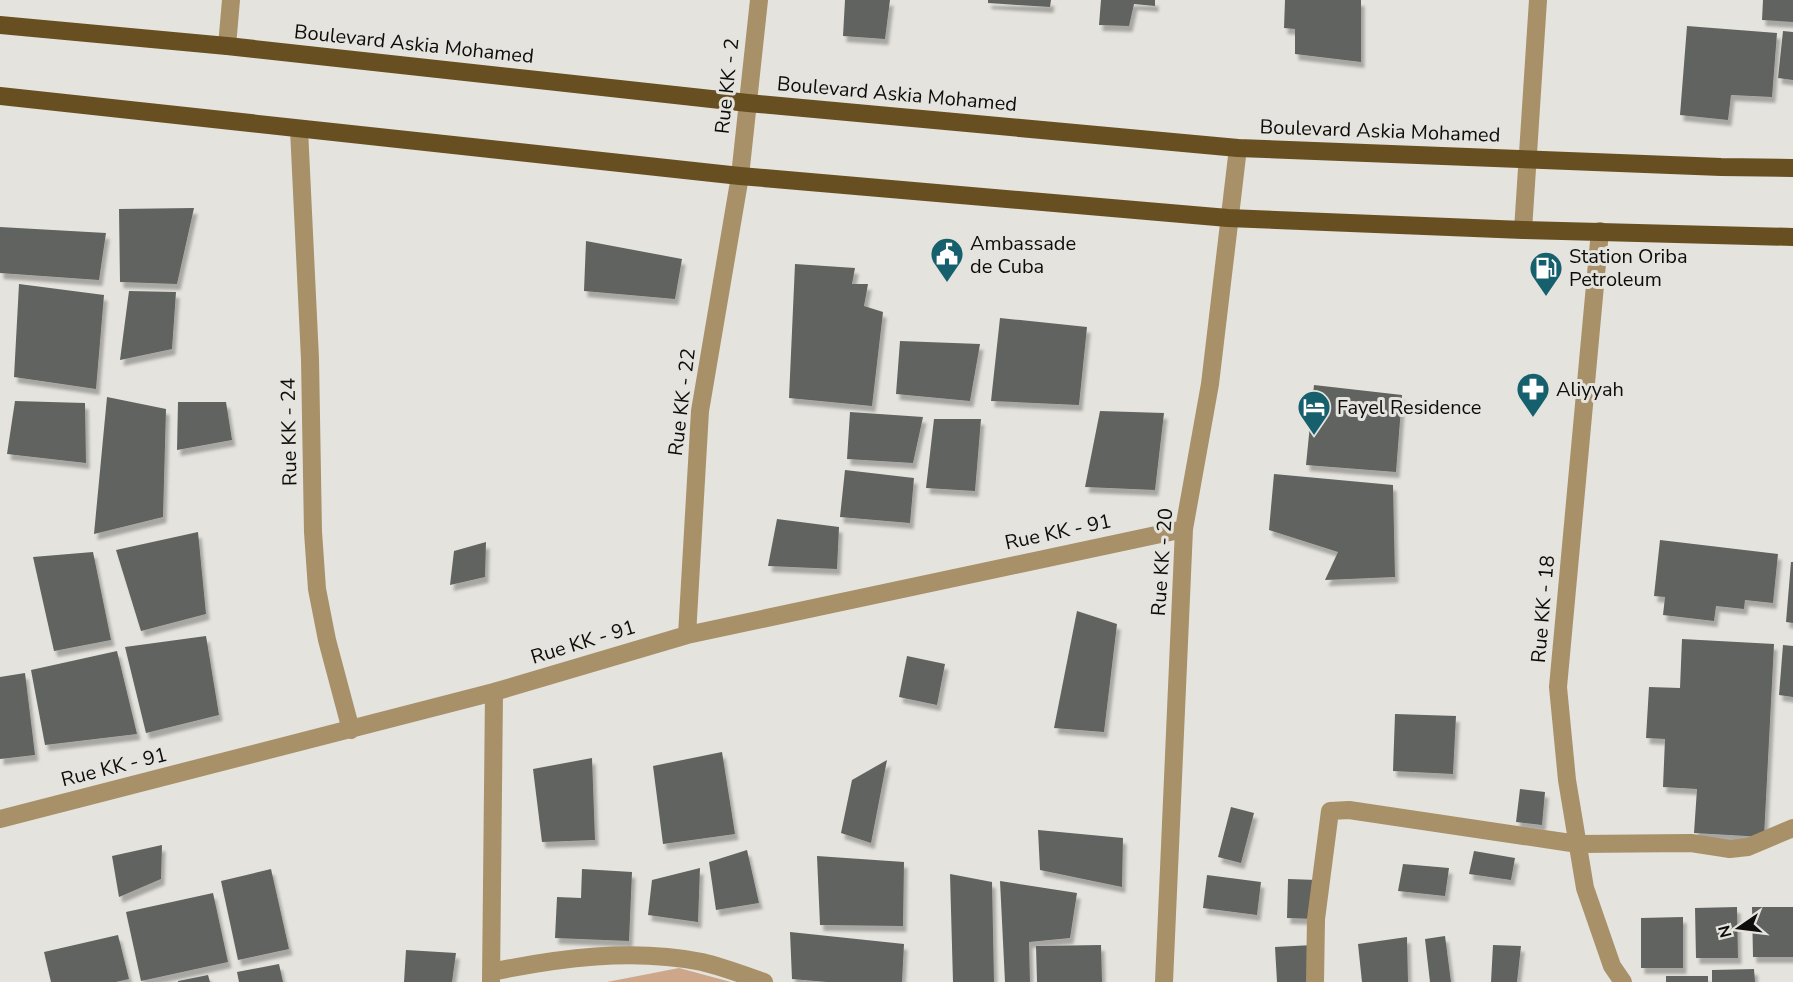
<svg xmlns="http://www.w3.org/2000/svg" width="1793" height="982" viewBox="0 0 1793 982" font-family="'Nunito Sans',sans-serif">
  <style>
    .green { fill: #cea78a }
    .building { fill: #61635e; filter: url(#shadow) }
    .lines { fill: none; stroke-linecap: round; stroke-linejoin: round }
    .street { stroke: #a89068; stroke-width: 18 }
    .primary { stroke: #684f21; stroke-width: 18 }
    .labels { text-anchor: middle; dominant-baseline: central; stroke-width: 6; stroke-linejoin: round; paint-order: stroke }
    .street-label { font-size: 20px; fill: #0e0d0b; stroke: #e4e3dd }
    .poi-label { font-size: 20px; fill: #0e0d0b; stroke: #e4e3dd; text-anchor: start }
  </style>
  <defs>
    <filter id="shadow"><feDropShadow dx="3.5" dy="6" stdDeviation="1.5" flood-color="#0004"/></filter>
  </defs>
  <rect width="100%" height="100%" fill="#e4e3dd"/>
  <path class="green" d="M 679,968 L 731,982 L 607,982 Z"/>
  <path class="building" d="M 845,0 L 890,0 L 885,39 L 843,36 Z
    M 988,0 L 1051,0 L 1050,7 L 988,3 Z
    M 1101,0 L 1155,0 L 1155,6 L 1134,4 L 1129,26 L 1099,25 Z
    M 1285,0 L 1361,0 L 1361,62 L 1295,54 L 1295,29 L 1284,28 Z
    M 1763,0 L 1793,0 L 1793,22 L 1762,20 Z
    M 1687,26 L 1777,33 L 1772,97 L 1731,95 L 1728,120 L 1680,115 Z
    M 1783,31 L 1793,32 L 1793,80 L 1778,78 Z
    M 194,208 L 177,284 L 120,282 L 119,209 Z
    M 0,227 L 106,233 L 99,280 L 0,273 Z
    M 586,241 L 682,259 L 675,299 L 584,291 Z
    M 795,264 L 855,268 L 852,284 L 868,284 L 864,306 L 883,312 L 872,406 L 789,398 Z
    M 19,284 L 104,295 L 96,389 L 14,377 Z
    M 129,291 L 176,292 L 172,349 L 120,360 Z
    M 1000,318 L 1087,327 L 1079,405 L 991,401 Z
    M 900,341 L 980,344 L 970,401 L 896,394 Z
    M 1314,385 L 1402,395 L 1396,472 L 1306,465 Z
    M 107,397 L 166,409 L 163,517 L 94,534 Z
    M 15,401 L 85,403 L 86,463 L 7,454 Z
    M 178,402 L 226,402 L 232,440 L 177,450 Z
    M 1100,411 L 1164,413 L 1155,490 L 1085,487 Z
    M 850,412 L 923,417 L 913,463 L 847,459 Z
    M 934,419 L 981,419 L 975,491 L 926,488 Z
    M 845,470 L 914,478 L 910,523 L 840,517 Z
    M 1274,474 L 1393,485 L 1395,577 L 1325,580 L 1338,552 L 1269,530 Z
    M 777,519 L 839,527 L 837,569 L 768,566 Z
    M 198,532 L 206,614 L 141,631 L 116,550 Z
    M 1660,540 L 1778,554 L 1773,603 L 1745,600 L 1744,609 L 1716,606 L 1714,621 L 1663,615 L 1665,597 L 1654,596 Z
    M 486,542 L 485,577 L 450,585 L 454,551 Z
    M 93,552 L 111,640 L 54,651 L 33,557 Z
    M 1791,562 L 1793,562 L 1793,623 L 1786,622 Z
    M 1077,611 L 1117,624 L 1104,732 L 1054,728 Z
    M 206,636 L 219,715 L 146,733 L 125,647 Z
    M 1682,639 L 1774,644 L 1764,837 L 1694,833 L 1697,789 L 1663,787 L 1665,739 L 1646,738 L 1649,687 L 1680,688 Z
    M 1783,645 L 1793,646 L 1793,697 L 1779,695 Z
    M 117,651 L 137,734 L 45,745 L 31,670 Z
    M 907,656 L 945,664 L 937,705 L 899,697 Z
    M 25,673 L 35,755 L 0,759 L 0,677 Z
    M 1395,714 L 1456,716 L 1453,774 L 1393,771 Z
    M 722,752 L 735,834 L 663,844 L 653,766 Z
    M 592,758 L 595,840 L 542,842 L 533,769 Z
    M 887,760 L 871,843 L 841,833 L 852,780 Z
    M 1520,789 L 1545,792 L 1542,825 L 1516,822 Z
    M 1231,807 L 1254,813 L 1241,863 L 1218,857 Z
    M 1038,830 L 1123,838 L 1122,887 L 1040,870 Z
    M 162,845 L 161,879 L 119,897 L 112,856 Z
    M 747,850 L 759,903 L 716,910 L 709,862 Z
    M 1474,851 L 1515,858 L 1511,880 L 1469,874 Z
    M 817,856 L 904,862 L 903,926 L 820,925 Z
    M 1403,864 L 1449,868 L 1445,896 L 1398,891 Z
    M 700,868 L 698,922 L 648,915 L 652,880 Z
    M 271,869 L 289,949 L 238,960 L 221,881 Z
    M 582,869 L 632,872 L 629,941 L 555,938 L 557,897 L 581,898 Z
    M 950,874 L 992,882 L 994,982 L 953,982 Z
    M 1207,875 L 1261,882 L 1257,915 L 1203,908 Z
    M 1288,879 L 1317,880 L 1316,919 L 1287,918 Z
    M 1000,881 L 1077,893 L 1070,938 L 1029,942 L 1030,982 L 1005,982 Z
    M 213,893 L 228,962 L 141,981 L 126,912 Z
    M 1737,907 L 1738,958 L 1696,958 L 1695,908 Z
    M 1752,907 L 1793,907 L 1793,957 L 1753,957 Z
    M 1683,917 L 1683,968 L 1641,968 L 1641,918 Z
    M 790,932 L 904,944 L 902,982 L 827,982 L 792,979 Z
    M 118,935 L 129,979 L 116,982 L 51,982 L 44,952 Z
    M 1445,936 L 1451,982 L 1430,982 L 1425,939 Z
    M 1407,937 L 1408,982 L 1362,982 L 1358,944 Z
    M 1101,945 L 1102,982 L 1037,982 L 1036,946 Z
    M 1313,945 L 1315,982 L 1277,982 L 1275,947 Z
    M 1493,945 L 1521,946 L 1517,982 L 1491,982 Z
    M 406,950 L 456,953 L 452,982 L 404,982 Z
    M 279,964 L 283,982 L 239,982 L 237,972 Z
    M 1754,969 L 1755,982 L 1712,982 L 1712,970 Z
    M 208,975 L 210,982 L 178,982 L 178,981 Z
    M 1666,976 L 1708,976 L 1708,982 L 1666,982 Z"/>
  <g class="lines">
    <path class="street" d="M 227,46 L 231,0
      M 299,129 L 310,359 L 313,532 L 317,589 L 327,640 L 351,730
      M 1523,230 L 1538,0
      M 1600,231 L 1558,687 L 1567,780 L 1585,888 L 1612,966 L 1623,982
      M 687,635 L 700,411 L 740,176 L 759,0
      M 0,819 L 494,692 L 687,635 L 1184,529
      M 491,972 C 559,958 632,948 702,962 C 723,967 744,975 764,982
      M 491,982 L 494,692
      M 1164,982 L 1184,529 L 1210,384 L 1238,148
      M 1315,982 L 1316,919 L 1330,811 L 1349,810 L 1578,844 L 1691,843 L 1730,849 L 1748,847 L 1793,828"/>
    <path class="primary" d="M 0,25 L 227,46 L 748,103 L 1238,148 L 1721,167 L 1793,168
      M 0,96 L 740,176 L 1228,218 L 1523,230 L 1793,237"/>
  </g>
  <defs>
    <symbol id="civic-pin" viewBox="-11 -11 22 30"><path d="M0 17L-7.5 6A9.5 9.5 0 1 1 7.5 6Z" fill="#16606e" stroke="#e4e3dd"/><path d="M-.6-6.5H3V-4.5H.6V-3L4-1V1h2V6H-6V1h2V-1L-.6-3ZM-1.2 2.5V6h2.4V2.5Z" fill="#fff"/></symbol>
    <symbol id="fuel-pin" viewBox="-11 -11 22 30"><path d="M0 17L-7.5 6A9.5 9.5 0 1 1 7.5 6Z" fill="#16606e" stroke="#e4e3dd"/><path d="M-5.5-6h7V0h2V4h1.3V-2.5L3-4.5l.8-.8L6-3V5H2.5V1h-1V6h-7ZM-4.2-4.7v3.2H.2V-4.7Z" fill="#fff"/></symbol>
    <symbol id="pharmacy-pin" viewBox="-11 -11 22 30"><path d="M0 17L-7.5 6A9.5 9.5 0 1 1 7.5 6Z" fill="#16606e" stroke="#e4e3dd"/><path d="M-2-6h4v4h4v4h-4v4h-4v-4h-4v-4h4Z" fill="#fff"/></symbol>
    <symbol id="hotel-pin" viewBox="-11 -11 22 30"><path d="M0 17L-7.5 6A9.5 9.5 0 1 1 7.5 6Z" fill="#16606e" stroke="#e4e3dd"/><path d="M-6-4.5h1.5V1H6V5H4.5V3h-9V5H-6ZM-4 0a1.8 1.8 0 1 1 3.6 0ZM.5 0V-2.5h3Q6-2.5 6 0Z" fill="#fff"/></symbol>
  </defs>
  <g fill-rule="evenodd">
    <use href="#civic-pin" x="928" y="235" width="38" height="52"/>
    <use href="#fuel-pin" x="1527" y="249" width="38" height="52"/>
    <use href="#pharmacy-pin" x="1514" y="370" width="38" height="52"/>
    <use href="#hotel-pin" x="1295" y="388" width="38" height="52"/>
  </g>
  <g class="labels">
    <g class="street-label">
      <text transform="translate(414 44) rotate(6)">Boulevard Askia Mohamed</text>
      <text transform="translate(727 86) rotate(-84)">Rue KK - 2</text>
      <text transform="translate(897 94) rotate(5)">Boulevard Askia Mohamed</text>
      <text transform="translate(1380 131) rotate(2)">Boulevard Askia Mohamed</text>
      <text transform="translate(682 402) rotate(-83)">Rue KK - 22</text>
      <text transform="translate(289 432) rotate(-91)">Rue KK - 24</text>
      <text transform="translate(1058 532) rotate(-12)">Rue KK - 91</text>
      <text transform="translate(1162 562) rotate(-86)">Rue KK - 20</text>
      <text transform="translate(1543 609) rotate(-85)">Rue KK - 18</text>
      <text transform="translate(583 642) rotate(-17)">Rue KK - 91</text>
      <text transform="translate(114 767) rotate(-14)">Rue KK - 91</text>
    </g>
    <g class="poi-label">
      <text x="970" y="243">Ambassade<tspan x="970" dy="23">de Cuba</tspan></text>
      <text x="1569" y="256">Station Oriba<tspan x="1569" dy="23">Petroleum</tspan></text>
      <text x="1556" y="389">Aliyyah</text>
      <text x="1337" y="407">Fayel Residence</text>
    </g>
  </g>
  <g transform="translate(1739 928) rotate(256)" stroke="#e4e3dd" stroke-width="4.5" paint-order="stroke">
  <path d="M0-4.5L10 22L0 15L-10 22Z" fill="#0e0d0b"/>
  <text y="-9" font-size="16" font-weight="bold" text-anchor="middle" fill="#0e0d0b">N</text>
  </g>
</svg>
